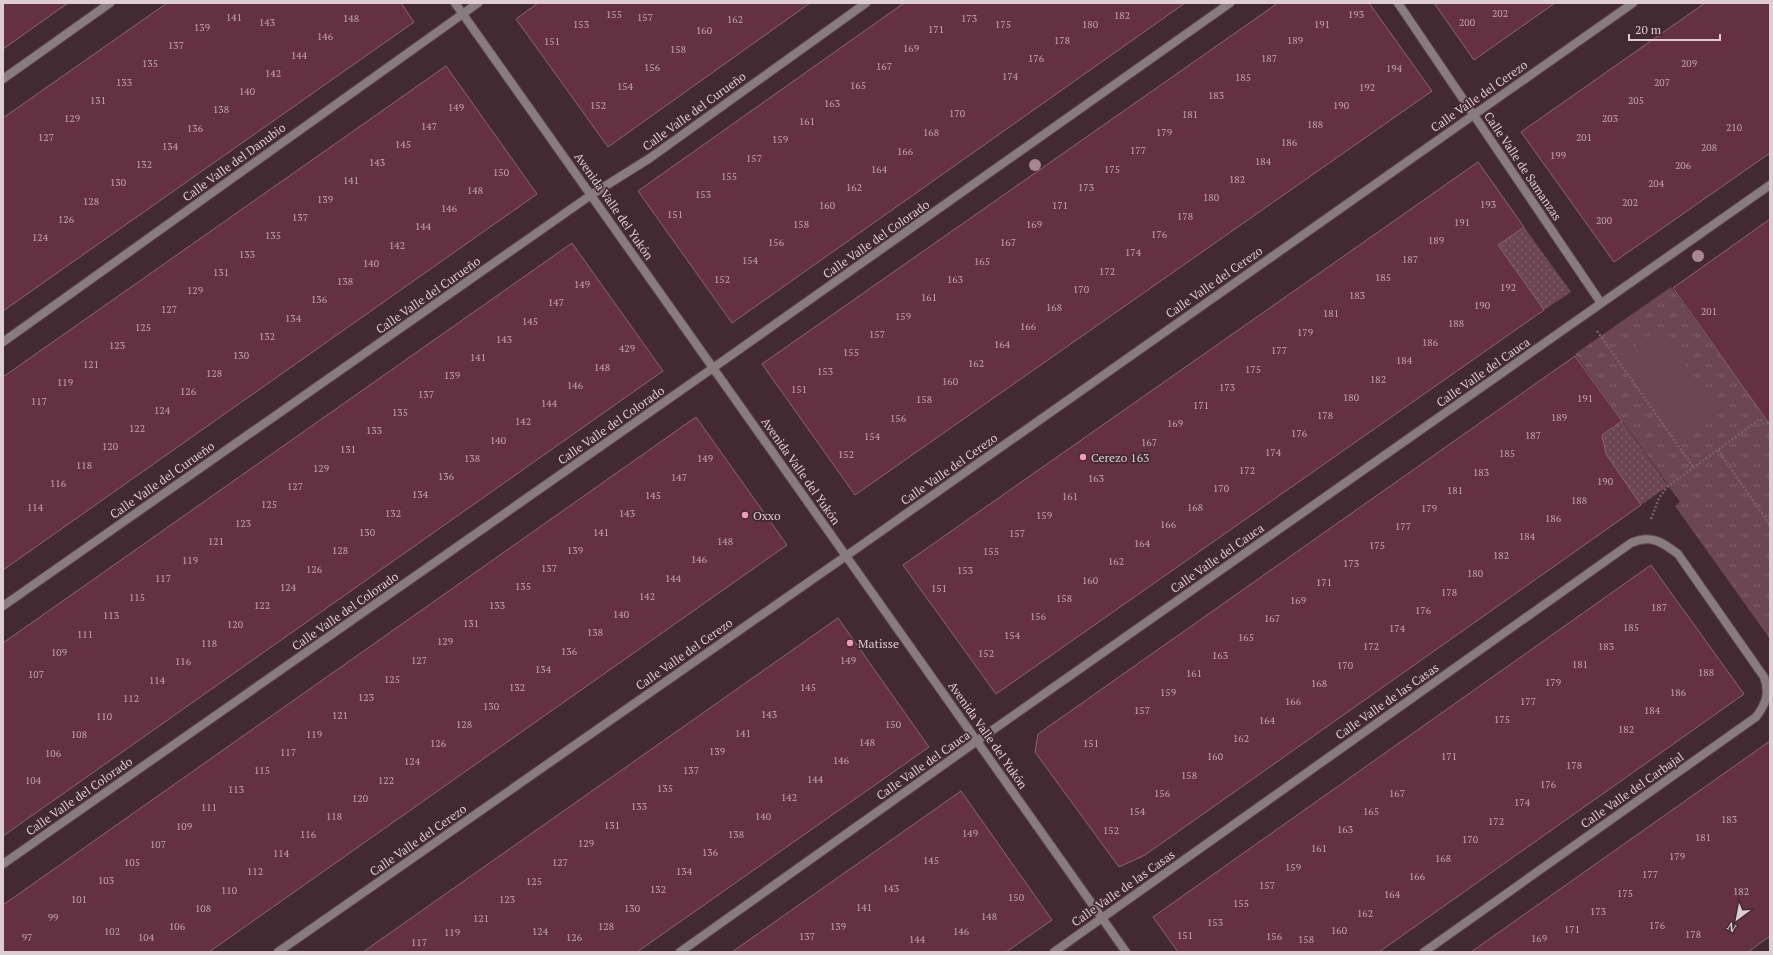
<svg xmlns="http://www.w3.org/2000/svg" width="1773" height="955" viewBox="0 0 1773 955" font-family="'PT Serif',serif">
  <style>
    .grass { fill: url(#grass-dots) }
    .park { fill: url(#park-tufts) }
    .pitch { fill: #6c4652 }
    .building { fill: #663043; stroke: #856870 }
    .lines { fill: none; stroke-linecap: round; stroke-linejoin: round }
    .minor-casing { stroke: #5f474f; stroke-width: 10 }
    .tertiary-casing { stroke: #5f474f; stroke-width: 10 }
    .path { stroke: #776168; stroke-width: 2.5; stroke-dasharray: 2 2; stroke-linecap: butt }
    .minor { stroke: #897c7f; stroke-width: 8 }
    .tertiary { stroke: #897c7f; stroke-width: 8 }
    .tree { fill: #a78690 }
    .poi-dot { fill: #f09ab5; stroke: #432a32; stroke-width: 1.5 }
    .labels { text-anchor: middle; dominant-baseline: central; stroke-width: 3.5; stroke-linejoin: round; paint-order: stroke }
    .number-label { font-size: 10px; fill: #c0a6ae }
    .street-label { font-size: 12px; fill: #decdd2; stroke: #432a32 }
    .poi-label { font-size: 12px; fill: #decdd2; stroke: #432a32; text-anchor: start }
  </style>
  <defs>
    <pattern id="grass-dots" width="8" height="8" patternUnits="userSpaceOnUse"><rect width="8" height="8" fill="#6c4652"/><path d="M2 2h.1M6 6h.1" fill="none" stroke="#81606a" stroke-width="1.8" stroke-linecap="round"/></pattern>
    <pattern id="park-tufts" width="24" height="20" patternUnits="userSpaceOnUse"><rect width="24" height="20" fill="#6c4652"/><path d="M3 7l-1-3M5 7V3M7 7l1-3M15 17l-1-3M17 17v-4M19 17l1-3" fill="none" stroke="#81606a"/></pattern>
  </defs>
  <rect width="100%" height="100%" fill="#432a32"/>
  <path class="grass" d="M 1524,227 L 1571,292 L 1544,310 L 1498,245 Z
    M 1622,421 L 1668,486 L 1641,505 L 1595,440 Z"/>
  <path class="park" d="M 1671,287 L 1770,425 L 1770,639 L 1675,506 L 1680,502 L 1575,354 Z"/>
  <path class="pitch" d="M 1660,328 L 1717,409 L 1674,439 L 1617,359 Z"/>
  <path class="building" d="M 3,3 L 68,3 L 3,49 Z
    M 167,3 L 401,3 L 414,22 L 3,311 L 3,118 Z
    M 538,3 L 810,3 L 608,147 L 516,19 Z
    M 904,3 L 1185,3 L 732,323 L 638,191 Z
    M 1278,3 L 1369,3 L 1432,91 L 855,495 L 762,364 Z
    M 1434,3 L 1555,3 L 1474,60 Z
    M 1705,3 L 1770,3 L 1770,153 L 1614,262 L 1521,132 Z
    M 446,66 L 537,194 L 3,570 L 3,377 Z
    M 1478,162 L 1524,227 L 1498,245 L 1544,310 L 996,694 L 903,565 Z
    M 1770,219 L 1770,425 L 1673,288 Z
    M 572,243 L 663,371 L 3,836 L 3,643 Z
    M 1575,356 L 1622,421 L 1602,435 L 1606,454 L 1641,505 L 1145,855 L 1119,867 L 1035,752 L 1038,734 Z
    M 696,417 L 787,545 L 209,952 L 3,952 L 3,905 Z
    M 1651,565 L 1744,694 L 1379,952 L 1178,952 L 1153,917 Z
    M 838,618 L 929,747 L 637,952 L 363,952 Z
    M 1770,741 L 1770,936 L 1748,952 L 1471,952 Z
    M 961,791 L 1052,920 L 1006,952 L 732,952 Z"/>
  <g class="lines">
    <defs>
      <path id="minor" d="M 1398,3 L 1601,303
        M 3,79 L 110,3
        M 3,342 L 478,3
        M 3,606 L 591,195 L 650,158 L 866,3
        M 3,864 L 713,368 L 1230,3
        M 680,952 L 977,741 L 1770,185
        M 1054,952 L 1631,543 C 1651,534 1662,542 1678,554 L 1764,677 C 1770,693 1766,704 1756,717 L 1424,952"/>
      <path id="tertiary" d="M 455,3 L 1126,952
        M 278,952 L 846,556 L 1633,3"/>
    </defs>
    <use href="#minor" class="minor-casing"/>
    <use href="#tertiary" class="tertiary-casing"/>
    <path class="path" d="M 1597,331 L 1694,468
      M 1718,450 L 1770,525
      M 1651,519 L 1659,498 L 1667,487 L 1760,419 L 1764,424 L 1770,422"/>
    <use href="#minor" class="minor"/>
    <use href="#tertiary" class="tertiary"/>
  </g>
  <g class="tree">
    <circle cx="1035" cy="165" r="6"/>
    <circle cx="1698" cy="256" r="6"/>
  </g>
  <g class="poi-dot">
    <circle cx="1083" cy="457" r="4"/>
    <circle cx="745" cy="515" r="4"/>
    <circle cx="850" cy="643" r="4"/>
  </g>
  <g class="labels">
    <g class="number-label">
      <text x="1500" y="13">202</text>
      <text x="614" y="14">155</text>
      <text x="1356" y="14">193</text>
      <text x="1122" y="15">182</text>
      <text x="234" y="17">141</text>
      <text x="645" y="17">157</text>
      <text x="351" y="18">148</text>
      <text x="969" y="18">173</text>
      <text x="735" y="19">162</text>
      <text x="267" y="22">143</text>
      <text x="1467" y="22">200</text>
      <text x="581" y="24">153</text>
      <text x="1003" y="24">175</text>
      <text x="1090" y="24">180</text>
      <text x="1322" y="24">191</text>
      <text x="202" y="27">139</text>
      <text x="936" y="29">171</text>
      <text x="704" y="30">160</text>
      <text x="325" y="36">146</text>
      <text x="1062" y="40">178</text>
      <text x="1295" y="40">189</text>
      <text x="552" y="41">151</text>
      <text x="176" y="45">137</text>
      <text x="911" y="48">169</text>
      <text x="678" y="49">158</text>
      <text x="299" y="55">144</text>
      <text x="1036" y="58">176</text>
      <text x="1269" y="58">187</text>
      <text x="150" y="63">135</text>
      <text x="1689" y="63">209</text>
      <text x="884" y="66">167</text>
      <text x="652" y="67">156</text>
      <text x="1394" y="68">194</text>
      <text x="273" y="73">142</text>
      <text x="1010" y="76">174</text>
      <text x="1243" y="77">185</text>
      <text x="124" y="82">133</text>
      <text x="1662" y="82">207</text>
      <text x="858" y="85">165</text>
      <text x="625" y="86">154</text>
      <text x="1367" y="87">192</text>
      <text x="247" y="91">140</text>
      <text x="1216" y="95">183</text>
      <text x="98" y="100">131</text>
      <text x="1636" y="100">205</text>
      <text x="832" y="103">163</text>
      <text x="598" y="105">152</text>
      <text x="1341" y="105">190</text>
      <text x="456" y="107">149</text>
      <text x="221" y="109">138</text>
      <text x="957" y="113">170</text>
      <text x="1190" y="114">181</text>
      <text x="72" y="118">129</text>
      <text x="1610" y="118">203</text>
      <text x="807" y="121">161</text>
      <text x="1315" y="124">188</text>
      <text x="429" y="126">147</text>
      <text x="1734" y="127">210</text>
      <text x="195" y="128">136</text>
      <text x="931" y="132">168</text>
      <text x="1164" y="132">179</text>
      <text x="46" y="137">127</text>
      <text x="1584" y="137">201</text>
      <text x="780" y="139">159</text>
      <text x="1289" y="142">186</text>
      <text x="403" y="144">145</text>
      <text x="170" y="146">134</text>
      <text x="1709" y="147">208</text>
      <text x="1138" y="150">177</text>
      <text x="905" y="151">166</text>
      <text x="1558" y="155">199</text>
      <text x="754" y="158">157</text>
      <text x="1263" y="161">184</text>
      <text x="377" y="162">143</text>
      <text x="144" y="164">132</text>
      <text x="1683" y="165">206</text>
      <text x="879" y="169">164</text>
      <text x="1112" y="169">175</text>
      <text x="501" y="172">150</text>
      <text x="729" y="176">155</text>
      <text x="1237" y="179">182</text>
      <text x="351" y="180">141</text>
      <text x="118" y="182">130</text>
      <text x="1656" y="183">204</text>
      <text x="854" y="187">162</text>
      <text x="1086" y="187">173</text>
      <text x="475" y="190">148</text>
      <text x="703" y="194">153</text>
      <text x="1211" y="197">180</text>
      <text x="325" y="199">139</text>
      <text x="91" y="201">128</text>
      <text x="1630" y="202">202</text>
      <text x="1488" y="204">193</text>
      <text x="827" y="205">160</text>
      <text x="1060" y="205">171</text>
      <text x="449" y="208">146</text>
      <text x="675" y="214">151</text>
      <text x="1185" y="216">178</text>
      <text x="300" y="217">137</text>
      <text x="66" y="219">126</text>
      <text x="1604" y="220">200</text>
      <text x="1462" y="222">191</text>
      <text x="801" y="224">158</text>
      <text x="1034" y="224">169</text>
      <text x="423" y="226">144</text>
      <text x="1159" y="234">176</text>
      <text x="273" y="235">135</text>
      <text x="40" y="237">124</text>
      <text x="1436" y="240">189</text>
      <text x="776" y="242">156</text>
      <text x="1008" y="242">167</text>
      <text x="397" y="245">142</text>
      <text x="1133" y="252">174</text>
      <text x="247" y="254">133</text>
      <text x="1410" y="259">187</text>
      <text x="750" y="260">154</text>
      <text x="982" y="261">165</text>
      <text x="371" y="263">140</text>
      <text x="1107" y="271">172</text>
      <text x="221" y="272">131</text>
      <text x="1383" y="277">185</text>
      <text x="722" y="279">152</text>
      <text x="955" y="279">163</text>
      <text x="345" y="281">138</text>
      <text x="582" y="284">149</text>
      <text x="1508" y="287">192</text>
      <text x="1081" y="289">170</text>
      <text x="195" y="290">129</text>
      <text x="1357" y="295">183</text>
      <text x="929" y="297">161</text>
      <text x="319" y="299">136</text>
      <text x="556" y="302">147</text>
      <text x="1482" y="305">190</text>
      <text x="1054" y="307">168</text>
      <text x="169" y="309">127</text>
      <text x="1709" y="311">201</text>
      <text x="1331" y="313">181</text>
      <text x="903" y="316">159</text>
      <text x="293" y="318">134</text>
      <text x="530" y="321">145</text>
      <text x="1456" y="323">188</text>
      <text x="1028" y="326">166</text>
      <text x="143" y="327">125</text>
      <text x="1305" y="332">179</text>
      <text x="877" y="334">157</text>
      <text x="267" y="336">132</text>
      <text x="504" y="339">143</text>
      <text x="1430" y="342">186</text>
      <text x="1002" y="344">164</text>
      <text x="117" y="345">123</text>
      <text x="627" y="348">429</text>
      <text x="1279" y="350">177</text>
      <text x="851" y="352">155</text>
      <text x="241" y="355">130</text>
      <text x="478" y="357">141</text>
      <text x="1404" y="360">184</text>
      <text x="976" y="363">162</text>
      <text x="91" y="364">121</text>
      <text x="602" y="367">148</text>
      <text x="1253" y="369">175</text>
      <text x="825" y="371">153</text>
      <text x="214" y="373">128</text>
      <text x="452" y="375">139</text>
      <text x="1378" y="379">182</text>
      <text x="950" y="381">160</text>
      <text x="65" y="382">119</text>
      <text x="575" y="385">146</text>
      <text x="1227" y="387">173</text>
      <text x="799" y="389">151</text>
      <text x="188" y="391">126</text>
      <text x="426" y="394">137</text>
      <text x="1351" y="397">180</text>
      <text x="1585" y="398">191</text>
      <text x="924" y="399">158</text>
      <text x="39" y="401">117</text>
      <text x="549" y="403">144</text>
      <text x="1201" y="405">171</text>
      <text x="162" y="410">124</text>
      <text x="400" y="412">135</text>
      <text x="1325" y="415">178</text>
      <text x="1559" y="417">189</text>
      <text x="898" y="418">156</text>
      <text x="523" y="421">142</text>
      <text x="1175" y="423">169</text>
      <text x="137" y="428">122</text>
      <text x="374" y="430">133</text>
      <text x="1299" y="433">176</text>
      <text x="1533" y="435">187</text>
      <text x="872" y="436">154</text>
      <text x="498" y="440">140</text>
      <text x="1149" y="442">167</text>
      <text x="110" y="446">120</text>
      <text x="348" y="449">131</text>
      <text x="1273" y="452">174</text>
      <text x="1507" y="453">185</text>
      <text x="846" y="454">152</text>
      <text x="472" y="458">138</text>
      <text x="705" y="458">149</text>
      <text x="84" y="465">118</text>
      <text x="321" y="468">129</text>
      <text x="1247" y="470">172</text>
      <text x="1481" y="472">183</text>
      <text x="446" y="476">136</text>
      <text x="679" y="477">147</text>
      <text x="1096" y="478">163</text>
      <text x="1605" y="481">190</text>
      <text x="58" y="483">116</text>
      <text x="295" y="486">127</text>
      <text x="1221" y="488">170</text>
      <text x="1455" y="490">181</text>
      <text x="420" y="494">134</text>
      <text x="653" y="495">145</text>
      <text x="1070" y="496">161</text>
      <text x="1579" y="500">188</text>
      <text x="269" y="504">125</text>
      <text x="35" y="507">114</text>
      <text x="1195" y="507">168</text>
      <text x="1429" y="508">179</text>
      <text x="393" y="513">132</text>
      <text x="627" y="513">143</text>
      <text x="1044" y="515">159</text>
      <text x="1553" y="518">186</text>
      <text x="243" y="523">123</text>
      <text x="1168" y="524">166</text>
      <text x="1403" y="526">177</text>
      <text x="367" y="532">130</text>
      <text x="601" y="532">141</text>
      <text x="1017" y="533">157</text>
      <text x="1527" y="536">184</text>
      <text x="216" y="541">121</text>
      <text x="725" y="541">148</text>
      <text x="1142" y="543">164</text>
      <text x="1377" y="545">175</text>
      <text x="340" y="550">128</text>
      <text x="575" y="550">139</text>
      <text x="991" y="551">155</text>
      <text x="1501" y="555">182</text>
      <text x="699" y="559">146</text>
      <text x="190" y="560">119</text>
      <text x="1116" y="561">162</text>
      <text x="1351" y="563">173</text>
      <text x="549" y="568">137</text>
      <text x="314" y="569">126</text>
      <text x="965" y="570">153</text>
      <text x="1475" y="573">180</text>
      <text x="163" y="578">117</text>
      <text x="673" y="578">144</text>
      <text x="1090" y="580">160</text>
      <text x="1324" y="582">171</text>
      <text x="523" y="586">135</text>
      <text x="288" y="587">124</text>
      <text x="939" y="588">151</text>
      <text x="1449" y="592">178</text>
      <text x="647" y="596">142</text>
      <text x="137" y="597">115</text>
      <text x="1064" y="598">158</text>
      <text x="1298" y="600">169</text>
      <text x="262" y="605">122</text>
      <text x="497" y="605">133</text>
      <text x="1659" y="607">187</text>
      <text x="1423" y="610">176</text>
      <text x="621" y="614">140</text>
      <text x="111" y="615">113</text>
      <text x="1038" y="616">156</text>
      <text x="1272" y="618">167</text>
      <text x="471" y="623">131</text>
      <text x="235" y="624">120</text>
      <text x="1631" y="627">185</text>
      <text x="1397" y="628">174</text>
      <text x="595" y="632">138</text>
      <text x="85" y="634">111</text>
      <text x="1012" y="635">154</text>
      <text x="1246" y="637">165</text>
      <text x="445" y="641">129</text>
      <text x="209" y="643">118</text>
      <text x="1371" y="646">172</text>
      <text x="1606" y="646">183</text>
      <text x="569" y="651">136</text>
      <text x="59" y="652">109</text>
      <text x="986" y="653">152</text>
      <text x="1220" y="655">163</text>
      <text x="419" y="660">127</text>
      <text x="848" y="660">149</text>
      <text x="183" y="661">116</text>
      <text x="1580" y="664">181</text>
      <text x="1345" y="665">170</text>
      <text x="543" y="669">134</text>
      <text x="1706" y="672">188</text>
      <text x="1194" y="673">161</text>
      <text x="36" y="674">107</text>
      <text x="392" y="679">125</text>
      <text x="157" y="680">114</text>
      <text x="1553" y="682">179</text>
      <text x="1319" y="683">168</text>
      <text x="517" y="687">132</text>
      <text x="808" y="687">145</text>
      <text x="1168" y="692">159</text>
      <text x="1678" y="692">186</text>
      <text x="366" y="697">123</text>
      <text x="131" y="698">112</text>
      <text x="1293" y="701">166</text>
      <text x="1528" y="701">177</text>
      <text x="491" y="706">130</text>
      <text x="1142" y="710">157</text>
      <text x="1652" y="710">184</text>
      <text x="769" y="714">143</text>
      <text x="340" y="715">121</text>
      <text x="104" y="716">110</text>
      <text x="1502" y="719">175</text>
      <text x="1267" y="720">164</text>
      <text x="464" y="724">128</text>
      <text x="893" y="724">150</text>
      <text x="1626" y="729">182</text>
      <text x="743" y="733">141</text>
      <text x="79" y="734">108</text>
      <text x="314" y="734">119</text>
      <text x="1241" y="738">162</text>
      <text x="867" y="742">148</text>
      <text x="438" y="743">126</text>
      <text x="1091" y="743">151</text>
      <text x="717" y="751">139</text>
      <text x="288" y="752">117</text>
      <text x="53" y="753">106</text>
      <text x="1215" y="756">160</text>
      <text x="1449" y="756">171</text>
      <text x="841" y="760">146</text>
      <text x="412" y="761">124</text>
      <text x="1574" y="765">178</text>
      <text x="262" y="770">115</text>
      <text x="691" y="770">137</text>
      <text x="1189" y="775">158</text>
      <text x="815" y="779">144</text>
      <text x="33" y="780">104</text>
      <text x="386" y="780">122</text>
      <text x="1548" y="784">176</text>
      <text x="665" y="788">135</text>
      <text x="236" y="789">113</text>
      <text x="1162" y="793">156</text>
      <text x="1397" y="793">167</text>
      <text x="789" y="797">142</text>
      <text x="360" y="798">120</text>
      <text x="1522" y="802">174</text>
      <text x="639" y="806">133</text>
      <text x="209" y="807">111</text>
      <text x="1137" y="811">154</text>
      <text x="1371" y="811">165</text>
      <text x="334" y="816">118</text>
      <text x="763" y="816">140</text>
      <text x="1729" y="819">183</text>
      <text x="1496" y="821">172</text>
      <text x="612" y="825">131</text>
      <text x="184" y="826">109</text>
      <text x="1345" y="829">163</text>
      <text x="1111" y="830">152</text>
      <text x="970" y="833">149</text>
      <text x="308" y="834">116</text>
      <text x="736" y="834">138</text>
      <text x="1703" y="837">181</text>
      <text x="1470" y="839">170</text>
      <text x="586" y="843">129</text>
      <text x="158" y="844">107</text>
      <text x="1319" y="848">161</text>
      <text x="710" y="852">136</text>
      <text x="281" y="853">114</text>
      <text x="1677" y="856">179</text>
      <text x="1443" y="858">168</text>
      <text x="931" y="860">145</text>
      <text x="132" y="862">105</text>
      <text x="560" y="862">127</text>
      <text x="1293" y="867">159</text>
      <text x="255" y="871">112</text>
      <text x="684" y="871">134</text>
      <text x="1650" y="874">177</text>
      <text x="1417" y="876">166</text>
      <text x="106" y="880">103</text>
      <text x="534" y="881">125</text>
      <text x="1267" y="885">157</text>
      <text x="891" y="888">143</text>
      <text x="658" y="889">132</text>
      <text x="229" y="890">110</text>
      <text x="1741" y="891">182</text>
      <text x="1625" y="893">175</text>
      <text x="1392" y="894">164</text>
      <text x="1016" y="897">150</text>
      <text x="79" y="899">101</text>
      <text x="507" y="899">123</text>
      <text x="1241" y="903">155</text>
      <text x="864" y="907">141</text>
      <text x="203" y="908">108</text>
      <text x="632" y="908">130</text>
      <text x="1598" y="911">173</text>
      <text x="1365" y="913">162</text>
      <text x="989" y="916">148</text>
      <text x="53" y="917">99</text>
      <text x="481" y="918">121</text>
      <text x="1215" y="922">153</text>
      <text x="1657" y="925">176</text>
      <text x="177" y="926">106</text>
      <text x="606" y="926">128</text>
      <text x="838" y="926">139</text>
      <text x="1572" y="929">171</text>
      <text x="1339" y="930">160</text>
      <text x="112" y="931">102</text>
      <text x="540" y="931">124</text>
      <text x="961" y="931">146</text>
      <text x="452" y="932">119</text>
      <text x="1693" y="934">178</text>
      <text x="1185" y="935">151</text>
      <text x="807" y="936">137</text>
      <text x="1274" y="936">156</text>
      <text x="27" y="937">97</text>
      <text x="146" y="937">104</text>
      <text x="574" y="937">126</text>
      <text x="1539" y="938">169</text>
      <text x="917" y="939">144</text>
      <text x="1306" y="939">158</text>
      <text x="419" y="942">117</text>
    </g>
    <g class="street-label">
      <text transform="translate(1479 96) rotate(-35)">Calle Valle del Cerezo</text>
      <text transform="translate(694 111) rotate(-36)">Calle Valle del Curueño</text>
      <text transform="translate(234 162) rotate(-36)">Calle Valle del Danubio</text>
      <text transform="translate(1523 166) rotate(56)">Calle Valle de Samanzas</text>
      <text transform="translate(614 206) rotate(55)">Avenida Valle del Yukón</text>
      <text transform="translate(876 239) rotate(-35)">Calle Valle del Colorado</text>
      <text transform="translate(1214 282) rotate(-35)">Calle Valle del Cerezo</text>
      <text transform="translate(428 295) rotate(-35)">Calle Valle del Curueño</text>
      <text transform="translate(1483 372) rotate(-35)">Calle Valle del Cauca</text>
      <text transform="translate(611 425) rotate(-35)">Calle Valle del Colorado</text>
      <text transform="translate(949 469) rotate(-35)">Calle Valle del Cerezo</text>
      <text transform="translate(801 471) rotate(55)">Avenida Valle del Yukón</text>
      <text transform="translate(162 480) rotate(-35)">Calle Valle del Curueño</text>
      <text transform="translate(1217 558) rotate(-35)">Calle Valle del Cauca</text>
      <text transform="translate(345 611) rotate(-35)">Calle Valle del Colorado</text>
      <text transform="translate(684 654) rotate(-35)">Calle Valle del Cerezo</text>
      <text transform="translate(1387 701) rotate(-35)">Calle Valle de las Casas</text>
      <text transform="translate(988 735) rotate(55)">Avenida Valle del Yukón</text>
      <text transform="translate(923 765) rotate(-35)">Calle Valle del Cauca</text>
      <text transform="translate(1632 790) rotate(-35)">Calle Valle del Carbajal</text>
      <text transform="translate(79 796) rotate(-35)">Calle Valle del Colorado</text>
      <text transform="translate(418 840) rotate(-35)">Calle Valle del Cerezo</text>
      <text transform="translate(1123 888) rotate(-35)">Calle Valle de las Casas</text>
    </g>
    <g class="poi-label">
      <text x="1091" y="457">Cerezo 163</text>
      <text x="753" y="515">Oxxo</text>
      <text x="858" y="643">Matisse</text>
    </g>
  </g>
  <rect width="1773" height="955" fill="none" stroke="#decdd2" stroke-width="8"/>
  <g transform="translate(1737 919) rotate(212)" stroke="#432a32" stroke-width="3" paint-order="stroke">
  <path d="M0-3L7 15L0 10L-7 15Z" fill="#decdd2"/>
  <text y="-6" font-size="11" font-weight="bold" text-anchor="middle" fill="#decdd2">N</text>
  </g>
  <path d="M1629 34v6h91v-6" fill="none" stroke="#decdd2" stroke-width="2"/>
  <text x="1635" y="34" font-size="12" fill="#decdd2" stroke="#432a32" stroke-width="3" paint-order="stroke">20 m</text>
</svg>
